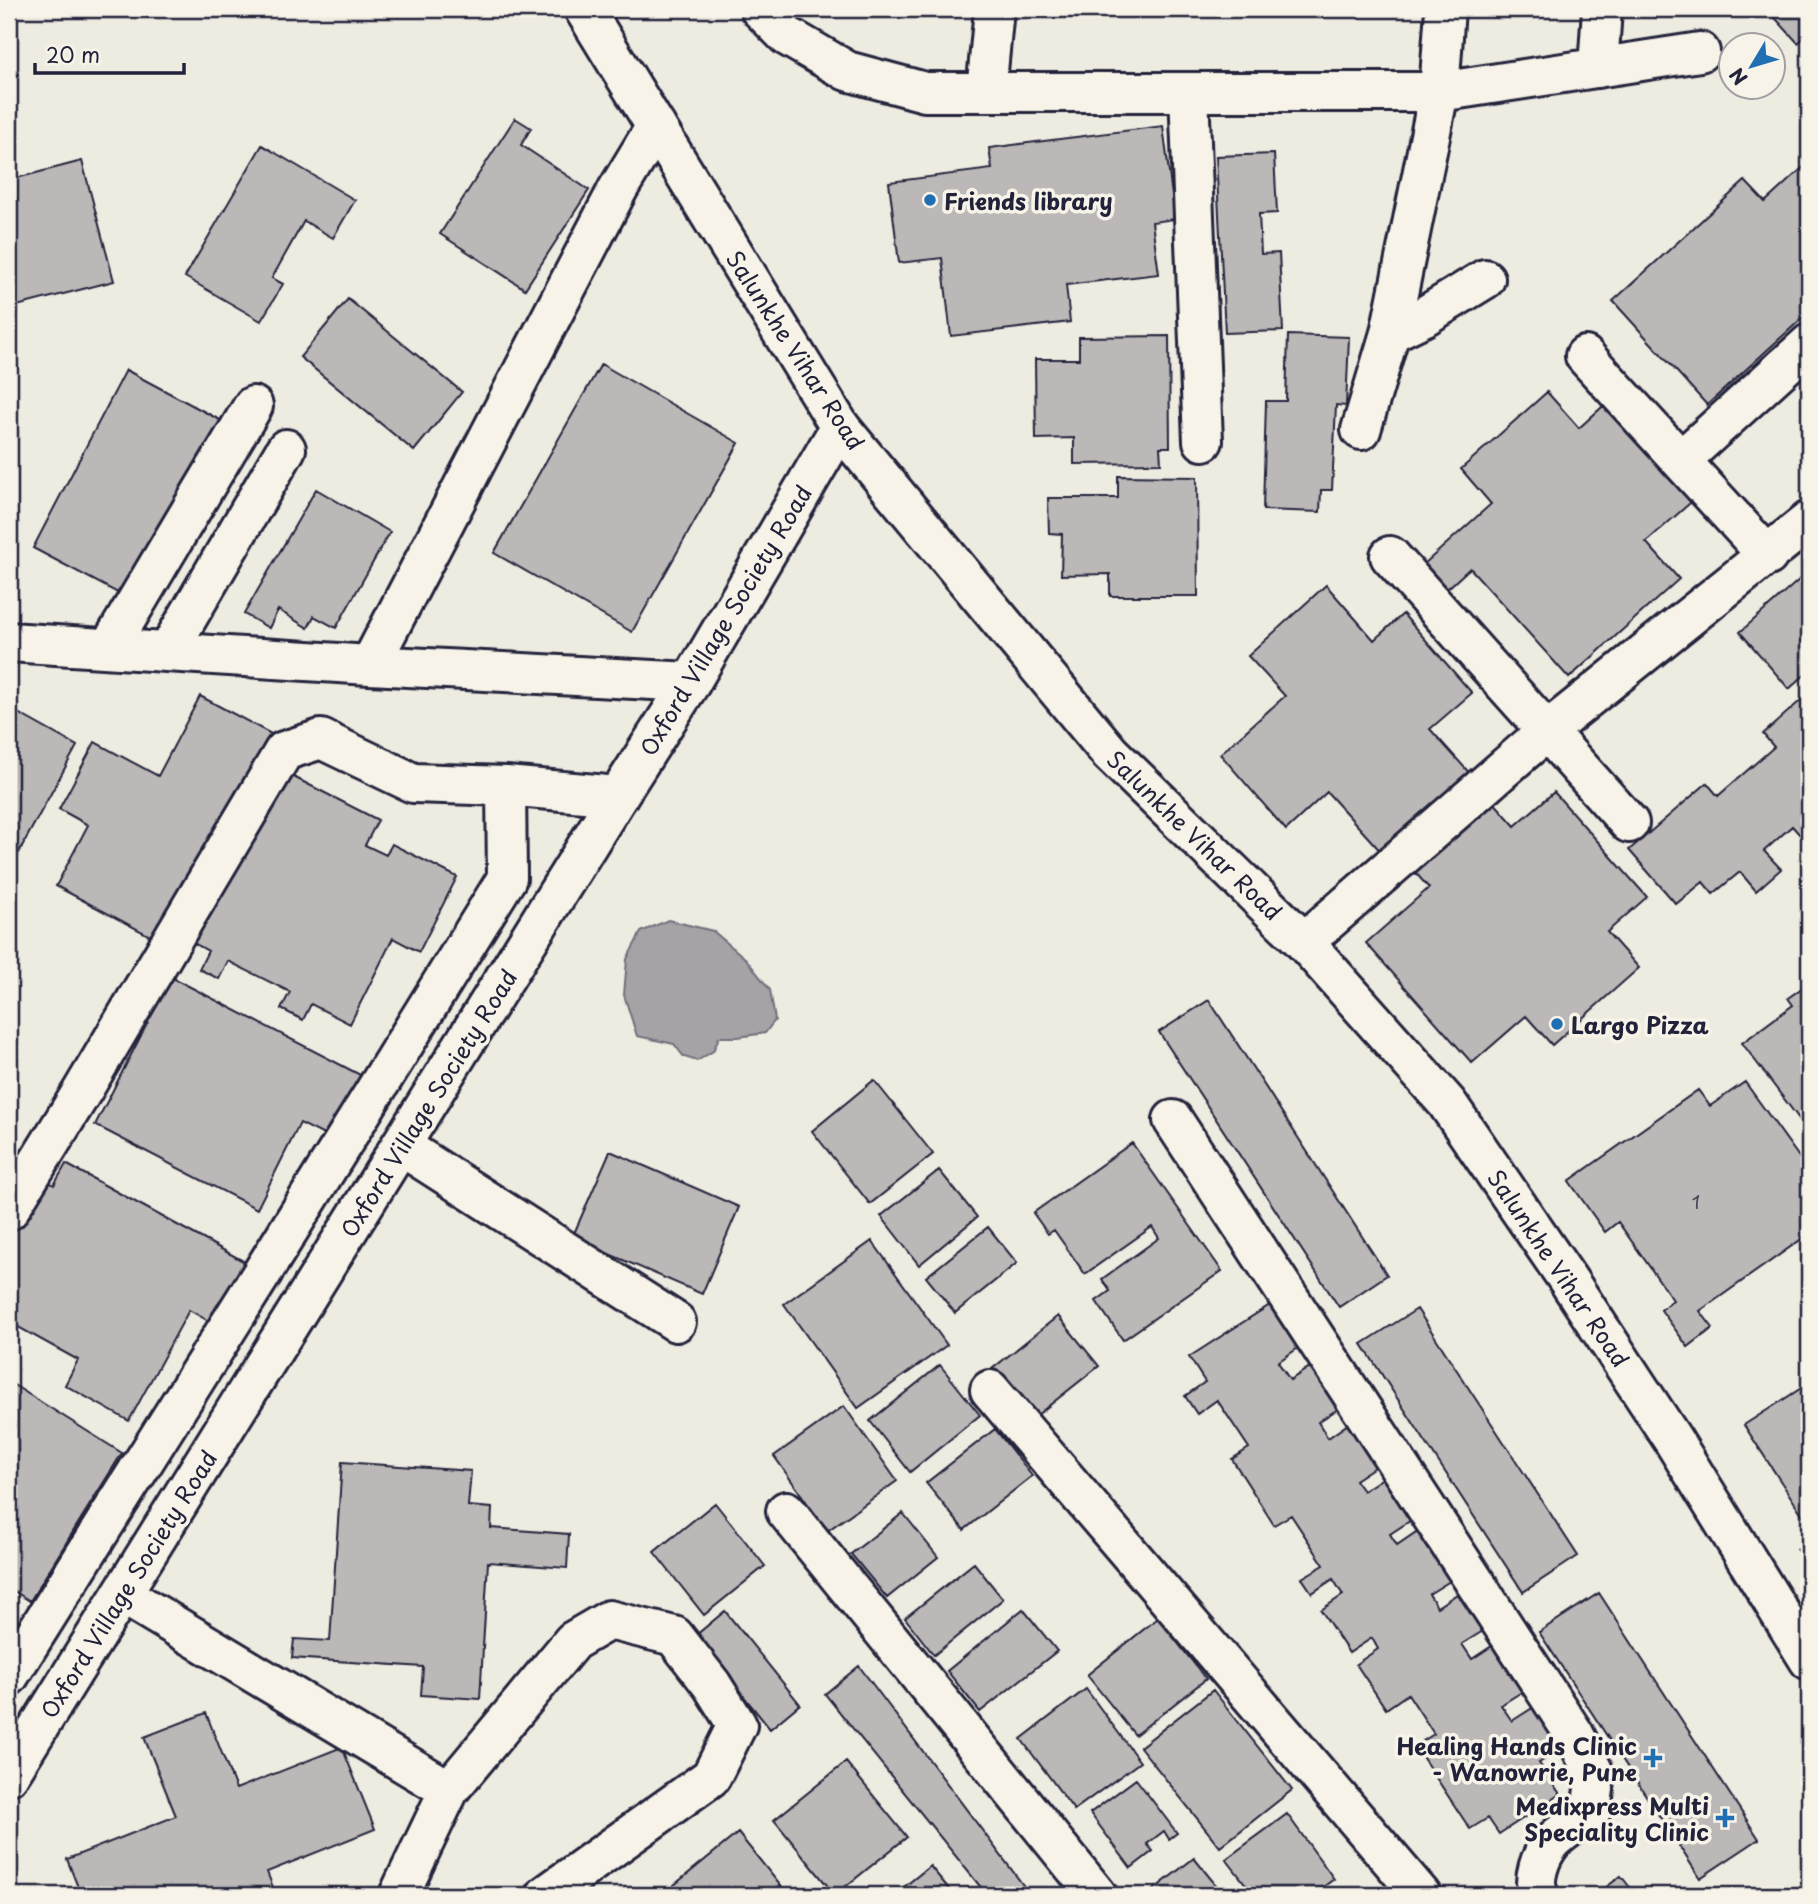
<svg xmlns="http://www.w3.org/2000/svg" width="1818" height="1904" viewBox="0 0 1818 1904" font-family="'Playpen Sans',sans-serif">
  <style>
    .water { fill: #a6a3a6; stroke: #716f7b; stroke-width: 2 }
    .building { fill: #bbb8b7; stroke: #22223b; stroke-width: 2 }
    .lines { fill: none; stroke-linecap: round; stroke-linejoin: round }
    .minor-casing { stroke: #22223b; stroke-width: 44 }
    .tertiary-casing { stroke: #22223b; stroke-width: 44 }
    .minor { stroke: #f7f3e8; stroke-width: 38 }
    .tertiary { stroke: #f7f3e8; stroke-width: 38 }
    .poi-dot { fill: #1f6fb2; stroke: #f7f3e8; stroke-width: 2.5 }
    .labels { text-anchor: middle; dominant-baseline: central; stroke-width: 7; stroke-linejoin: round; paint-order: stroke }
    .number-label { font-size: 19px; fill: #48485a }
    .poi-label { font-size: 23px; font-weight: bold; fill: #22223b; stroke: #f7f3e8; text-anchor: start }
    .street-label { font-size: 23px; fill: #22223b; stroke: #f7f3e8 }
  </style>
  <rect width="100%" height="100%" fill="#eeebe1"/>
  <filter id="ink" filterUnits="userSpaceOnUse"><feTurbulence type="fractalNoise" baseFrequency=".0143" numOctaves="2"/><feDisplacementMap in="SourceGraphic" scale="14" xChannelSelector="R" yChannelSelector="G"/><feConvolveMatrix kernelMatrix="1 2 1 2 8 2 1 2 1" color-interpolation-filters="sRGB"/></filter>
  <g filter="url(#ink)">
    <path class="water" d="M 668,920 L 713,931 L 746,959 L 770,990 L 775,1020 L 765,1033 L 738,1037 L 719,1037 L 713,1051 L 697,1061 L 684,1057 L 674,1044 L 637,1036 L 624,995 L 627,959 L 641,932 Z"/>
    <path class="building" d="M 1767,9 L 1809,9 L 1809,33 L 1798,43 Z
      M 515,118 L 531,128 L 521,145 L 589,190 L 525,289 L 440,234 Z
      M 1163,126 L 1175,219 L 1152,222 L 1159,274 L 1066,285 L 1070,322 L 951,336 L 942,258 L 899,263 L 889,182 L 992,169 L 989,148 Z
      M 262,145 L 355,200 L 333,238 L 304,221 L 272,278 L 283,284 L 261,321 L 185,277 Z
      M 1274,154 L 1277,213 L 1259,214 L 1261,254 L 1279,253 L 1283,331 L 1225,333 L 1216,156 Z
      M 82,161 L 114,281 L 9,308 L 9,180 Z
      M 1809,162 L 1809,312 L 1707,405 L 1613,301 L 1745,181 L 1765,202 Z
      M 348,299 L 462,392 L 414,451 L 300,357 Z
      M 1288,335 L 1349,337 L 1346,406 L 1336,405 L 1332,490 L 1321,490 L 1320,512 L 1263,510 L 1266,401 L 1286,401 Z
      M 1169,336 L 1170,447 L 1160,447 L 1161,463 L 1074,464 L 1074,438 L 1036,439 L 1035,359 L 1079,359 L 1079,337 Z
      M 601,364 L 739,443 L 632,632 L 494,553 Z
      M 126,370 L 222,421 L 129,599 L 33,548 Z
      M 1547,392 L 1579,428 L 1612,398 L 1698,496 L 1646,542 L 1679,579 L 1569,678 L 1470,568 L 1447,589 L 1424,564 L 1491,504 L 1461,469 Z
      M 1118,476 L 1197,477 L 1198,596 L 1110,596 L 1110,574 L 1061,575 L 1062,534 L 1049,533 L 1048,498 L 1118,498 Z
      M 316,489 L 390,532 L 336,628 L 314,616 L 308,628 L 278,610 L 269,628 L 244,614 Z
      M 1809,571 L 1809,671 L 1789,689 L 1740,632 Z
      M 1326,585 L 1374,640 L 1403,614 L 1472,693 L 1430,729 L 1473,777 L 1384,855 L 1327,792 L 1286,830 L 1220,754 L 1285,696 L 1248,656 Z
      M 1809,693 L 1809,845 L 1792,826 L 1764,851 L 1781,869 L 1756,891 L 1740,872 L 1713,894 L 1703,882 L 1676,904 L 1629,850 L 1707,783 L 1718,796 L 1774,747 L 1763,734 Z
      M 200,696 L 275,736 L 165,944 L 56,886 L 88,825 L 59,809 L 95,742 L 158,776 Z
      M 9,708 L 77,746 L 9,870 Z
      M 280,770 L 378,820 L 365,845 L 386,855 L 392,844 L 457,877 L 419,952 L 393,938 L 350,1024 L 311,1004 L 303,1020 L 281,1009 L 290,992 L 228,961 L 219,979 L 199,969 L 208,951 L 192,942 Z
      M 1484,791 L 1515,826 L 1554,792 L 1647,897 L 1607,932 L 1639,968 L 1552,1045 L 1526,1016 L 1472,1063 L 1366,943 L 1429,888 L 1405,861 Z
      M 171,977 L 368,1079 L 336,1141 L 300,1123 L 257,1209 L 95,1125 Z
      M 1809,983 L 1809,1132 L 1742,1043 L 1793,1005 L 1788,998 Z
      M 1209,1000 L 1387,1275 L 1339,1307 L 1159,1032 Z
      M 874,1080 L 933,1154 L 870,1204 L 812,1131 Z
      M 1745,1082 L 1809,1171 L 1809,1240 L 1806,1236 L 1700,1311 L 1713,1328 L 1688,1347 L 1661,1310 L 1673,1300 L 1618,1222 L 1605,1232 L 1569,1181 L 1698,1090 L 1710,1106 Z
      M 1132,1143 L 1222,1271 L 1123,1340 L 1096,1301 L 1110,1291 L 1102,1279 L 1159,1238 L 1152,1227 L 1085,1274 L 1054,1230 L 1048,1234 L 1033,1213 Z
      M 610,1151 L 739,1207 L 702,1294 L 572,1238 Z
      M 66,1164 L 245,1262 L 212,1323 L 189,1310 L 129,1421 L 65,1385 L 78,1360 L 9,1322 L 9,1239 L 42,1178 L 54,1185 Z
      M 939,1170 L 977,1217 L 919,1265 L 881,1216 Z
      M 988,1227 L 1017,1263 L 955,1313 L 926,1277 Z
      M 872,1241 L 947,1345 L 858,1408 L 784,1304 Z
      M 1273,1303 L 1301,1346 L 1278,1362 L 1290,1380 L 1319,1361 L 1347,1403 L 1318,1422 L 1328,1438 L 1351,1422 L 1379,1464 L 1355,1480 L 1363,1491 L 1397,1469 L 1425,1511 L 1390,1534 L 1397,1545 L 1425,1526 L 1458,1576 L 1429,1594 L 1437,1607 L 1471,1585 L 1496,1623 L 1462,1644 L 1472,1659 L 1498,1642 L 1528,1688 L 1501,1705 L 1512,1721 L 1537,1705 L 1565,1747 L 1539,1763 L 1560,1794 L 1499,1834 L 1488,1818 L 1470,1829 L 1415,1746 L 1434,1734 L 1408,1694 L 1386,1709 L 1356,1664 L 1378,1649 L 1372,1638 L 1349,1653 L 1321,1610 L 1343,1595 L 1333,1579 L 1312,1593 L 1302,1578 L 1324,1565 L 1291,1515 L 1274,1525 L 1232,1459 L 1249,1448 L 1217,1400 L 1197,1414 L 1185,1396 L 1205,1382 L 1189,1357 Z
      M 1417,1309 L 1578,1556 L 1523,1592 L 1362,1344 Z
      M 1058,1316 L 1099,1366 L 1032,1419 L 992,1369 Z
      M 940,1365 L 980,1415 L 910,1472 L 870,1421 Z
      M 9,1382 L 122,1453 L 30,1601 L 9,1588 Z
      M 1809,1383 L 1809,1525 L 1744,1425 Z
      M 844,1406 L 897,1481 L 827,1531 L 774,1456 Z
      M 995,1429 L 1032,1476 L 964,1530 L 926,1483 Z
      M 342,1462 L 471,1471 L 468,1506 L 492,1508 L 491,1528 L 569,1534 L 567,1568 L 488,1562 L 480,1699 L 421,1695 L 423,1667 L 292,1658 L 294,1639 L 330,1641 Z
      M 715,1503 L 765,1566 L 704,1615 L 654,1552 Z
      M 903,1513 L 938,1557 L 887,1598 L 851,1554 Z
      M 1809,1542 L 1809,1568 L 1797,1550 Z
      M 974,1563 L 1003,1599 L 934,1655 L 905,1618 Z
      M 1599,1593 L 1759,1839 L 1700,1878 L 1539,1632 Z
      M 1023,1609 L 1057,1651 L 980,1712 L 947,1671 Z
      M 725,1611 L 800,1704 L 770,1729 L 695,1636 Z
      M 1158,1618 L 1206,1679 L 1135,1735 L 1087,1675 Z
      M 859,1666 L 1026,1889 L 1019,1895 L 987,1895 L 825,1694 Z
      M 1086,1689 L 1140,1762 L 1074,1810 L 1021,1739 Z
      M 1213,1690 L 1292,1790 L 1220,1847 L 1140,1747 Z
      M 206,1713 L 236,1789 L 342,1747 L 375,1829 L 267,1872 L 276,1895 L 81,1895 L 67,1859 L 176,1816 L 144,1737 Z
      M 846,1762 L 907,1837 L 835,1895 L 774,1820 Z
      M 1136,1779 L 1177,1833 L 1169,1839 L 1164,1831 L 1147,1844 L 1153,1851 L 1131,1868 L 1090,1813 Z
      M 1287,1814 L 1334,1879 L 1312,1895 L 1254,1895 L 1226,1859 Z
      M 738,1833 L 788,1895 L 672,1895 L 668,1890 Z
      M 1194,1858 L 1224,1895 L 1147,1895 Z
      M 930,1866 L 954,1895 L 894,1895 Z
      M 1621,1876 L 1636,1895 L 1596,1895 Z"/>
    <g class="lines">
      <defs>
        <path id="minor" d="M 584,9 L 840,427
          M 760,9 L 787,36 L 847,71 L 925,92 L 1439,92 L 1700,52
          M 1598,68 L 1602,9
          M 986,92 L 994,9
          M 1189,92 L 1203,441
          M 1390,333 L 1439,92 L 1445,9
          M 1585,356 L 1768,556
          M 1361,430 L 1390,333 L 1423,317 L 1485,279
          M 1681,460 L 1809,344
          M 1390,556 L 1629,823
          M 9,642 L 370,665 L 691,682
          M 109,648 L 253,406
          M 168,651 L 286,449
          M 370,665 L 618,189 L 656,126
          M 1304,942 L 1547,731 L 1809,521
          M 1173,1120 L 1574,1734 L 1593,1771 L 1594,1789 L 1591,1811 C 1581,1820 1559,1833 1551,1843 C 1541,1855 1531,1880 1539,1895
          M 401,1146 L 676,1322
          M 9,1210 L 83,1090 L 284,751 L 321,739 L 413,783 L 506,786 L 618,796
          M 990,1390 L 1421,1895
          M 786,1511 L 1097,1895
          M 122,1594 L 449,1790
          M 9,1676 L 269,1262 L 507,878 L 506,786
          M 399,1895 L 449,1790 L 573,1641 L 609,1620 L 674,1636 L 712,1685 L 737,1725 L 711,1777 L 546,1895"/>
        <path id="tertiary" d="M 9,1775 L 618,796 L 691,682 L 840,427 L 1110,753 L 1304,942 L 1447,1103 L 1568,1280 L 1673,1440 L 1809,1660"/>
      </defs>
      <use href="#minor" class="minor-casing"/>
      <use href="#tertiary" class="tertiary-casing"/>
      <use href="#minor" class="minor"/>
      <use href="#tertiary" class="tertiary"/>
    </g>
  </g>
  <g class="poi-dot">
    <circle cx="930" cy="200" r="7"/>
    <circle cx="1557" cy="1024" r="7"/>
    <path d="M1649.5 1747.5h7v7h7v7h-7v7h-7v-7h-7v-7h7z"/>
    <path d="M1721.5 1807.5h7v7h7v7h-7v7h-7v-7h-7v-7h7z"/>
  </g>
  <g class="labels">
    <g class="number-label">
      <text x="1696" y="1201">1</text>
    </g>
    <g class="poi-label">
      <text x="944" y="200">Friends library</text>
      <text x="1571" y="1024">Largo Pizza</text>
      <text x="1637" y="1745" text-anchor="end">Healing Hands Clinic<tspan x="1637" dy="26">- Wanowrie, Pune</tspan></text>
      <text x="1709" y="1805" text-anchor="end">Medixpress Multi<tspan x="1709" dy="26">Speciality Clinic</tspan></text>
    </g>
    <g class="street-label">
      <text transform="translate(796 350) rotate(57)">Salunkhe Vihar Road</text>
      <text transform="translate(725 620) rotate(-59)">Oxford Village Society Road</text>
      <text transform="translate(1195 835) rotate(44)">Salunkhe Vihar Road</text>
      <text transform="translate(428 1103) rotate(-58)">Oxford Village Society Road</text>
      <text transform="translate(1559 1268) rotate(56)">Salunkhe Vihar Road</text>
      <text transform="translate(128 1584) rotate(-58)">Oxford Village Society Road</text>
    </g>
  </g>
  <rect width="1818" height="1904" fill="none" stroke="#f7f3e8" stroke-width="35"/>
  <rect x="18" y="18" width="1783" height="1869" fill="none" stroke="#22223b" stroke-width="2.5" filter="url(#ink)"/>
  <g transform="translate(1752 66) rotate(232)"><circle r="33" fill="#f7f3e8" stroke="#a29fa3" stroke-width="2"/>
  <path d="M0-5L12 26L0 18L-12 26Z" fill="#1f6fb2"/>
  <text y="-10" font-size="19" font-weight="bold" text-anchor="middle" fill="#22223b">N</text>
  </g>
  <path d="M35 63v10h149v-10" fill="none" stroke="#22223b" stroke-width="3.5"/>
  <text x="46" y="63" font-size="21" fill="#22223b" stroke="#f7f3e8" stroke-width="5" paint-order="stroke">20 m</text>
</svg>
